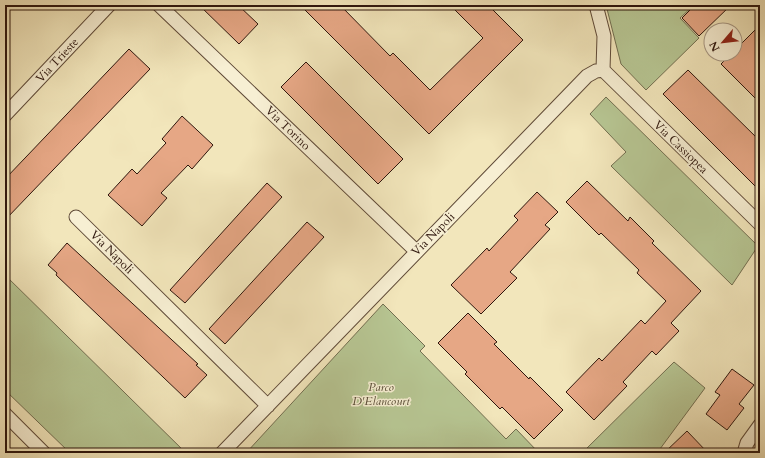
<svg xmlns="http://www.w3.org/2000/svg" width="765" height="458" viewBox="0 0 765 458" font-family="Cardo,serif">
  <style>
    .green { fill: #b7c693; stroke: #726e50 }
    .building { fill: #e6a785; stroke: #2e160d }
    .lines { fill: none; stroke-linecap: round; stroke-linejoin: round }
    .minor-casing { stroke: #5f4a38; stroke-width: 15 }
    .minor { stroke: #f7efd3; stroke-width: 13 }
    .labels { text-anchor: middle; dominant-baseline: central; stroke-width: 3; stroke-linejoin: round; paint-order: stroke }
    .street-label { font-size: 12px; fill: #2e160d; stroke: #f7efd3 }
    .park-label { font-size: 12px; font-style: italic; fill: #574b35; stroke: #f7efd3 }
  </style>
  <rect width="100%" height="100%" fill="#f2e6bb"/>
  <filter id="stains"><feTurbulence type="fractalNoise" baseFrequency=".005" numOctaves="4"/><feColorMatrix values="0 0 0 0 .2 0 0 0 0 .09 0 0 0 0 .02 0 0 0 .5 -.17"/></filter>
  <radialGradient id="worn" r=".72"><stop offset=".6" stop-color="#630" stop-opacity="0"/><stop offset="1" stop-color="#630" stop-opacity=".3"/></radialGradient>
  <path class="green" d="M 606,5 L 694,5 L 680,18 L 699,38 L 646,90 L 621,64 Z
    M 606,97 L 758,246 L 732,285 L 611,166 L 626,152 L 590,114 Z
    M 5,275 L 186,453 L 70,453 L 5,390 Z
    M 383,304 L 425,346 L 420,351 L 506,439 L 516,429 L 539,453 L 246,453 Z
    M 674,362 L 705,388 L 657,453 L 582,453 Z"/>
  <path class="building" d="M 199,5 L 238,5 L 258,24 L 239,44 Z
    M 300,5 L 340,5 L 390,56 L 393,53 L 430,90 L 483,38 L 450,5 L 488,5 L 523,40 L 429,134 Z
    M 695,5 L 731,5 L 699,36 L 682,18 Z
    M 760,25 L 760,103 L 721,64 L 731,54 L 735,54 L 735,50 Z
    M 129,49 L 150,69 L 5,220 L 5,179 Z
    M 306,62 L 403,159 L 378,184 L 281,87 Z
    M 688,70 L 760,141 L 760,191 L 663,94 Z
    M 182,116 L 213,145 L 192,169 L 188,165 L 161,193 L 167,198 L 142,226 L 108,195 L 132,169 L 137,174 L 166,143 L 162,139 Z
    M 587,181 L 628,221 L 630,217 L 654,241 L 652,243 L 701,291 L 671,323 L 679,331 L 656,355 L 652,351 L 623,382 L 627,386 L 594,420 L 566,392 L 599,358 L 602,361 L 641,320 L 645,324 L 666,301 L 637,273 L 639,270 L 601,233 L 599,235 L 566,202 Z
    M 267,183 L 282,197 L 185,303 L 170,290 Z
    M 537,192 L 558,212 L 545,225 L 550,229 L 510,272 L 517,278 L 481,314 L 451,285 L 487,248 L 489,251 L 518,220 L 514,216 Z
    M 307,222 L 324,237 L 225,344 L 209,329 Z
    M 67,243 L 198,364 L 196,365 L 207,375 L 185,398 L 56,275 L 57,273 L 48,265 Z
    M 468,313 L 497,342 L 494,344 L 529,379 L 530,377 L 563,410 L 534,439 L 502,407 L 500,409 L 465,374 L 467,372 L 438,343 Z
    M 732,369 L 754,385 L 739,404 L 744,408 L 727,430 L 706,414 L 720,395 L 715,392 Z
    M 687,431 L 708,453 L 664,453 Z"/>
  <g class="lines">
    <defs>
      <path id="minor" d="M 159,5 L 416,251
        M 596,5 L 604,36 L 603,70
        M 603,70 L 760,224
        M 5,115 L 109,5
        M 76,217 L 268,406
        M 5,414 L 44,453
        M 222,453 L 587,76 L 596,71 L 603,70
        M 744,453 L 747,443 L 760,425"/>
    </defs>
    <use href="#minor" class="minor-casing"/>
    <use href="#minor" class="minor"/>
  </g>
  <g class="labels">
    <g class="street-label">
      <text transform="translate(57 60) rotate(-47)">Via Trieste</text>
      <text transform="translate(288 128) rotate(44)">Via Torino</text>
      <text transform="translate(681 147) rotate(44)">Via Cassiopea</text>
      <text transform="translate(433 234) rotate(-45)">Via Napoli</text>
      <text transform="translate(112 252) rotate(45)">Via Napoli</text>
    </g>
    <g class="park-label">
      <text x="381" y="387">Parco<tspan x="381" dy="14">D'Elancourt</tspan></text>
    </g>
  </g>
  <rect width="765" height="458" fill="none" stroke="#f2e6bb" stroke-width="20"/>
  <rect x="6" y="6" width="753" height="446" fill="none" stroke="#2e160d" stroke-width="2"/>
  <rect x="10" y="10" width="745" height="438" fill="none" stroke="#2e160d"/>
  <g transform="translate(723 42) rotate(242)"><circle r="19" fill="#f7efd3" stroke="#a79884"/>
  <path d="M0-3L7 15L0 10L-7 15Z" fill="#8f2418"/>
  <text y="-6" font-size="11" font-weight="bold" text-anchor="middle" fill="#2e160d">N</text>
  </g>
  <rect width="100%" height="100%" filter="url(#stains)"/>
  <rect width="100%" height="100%" fill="url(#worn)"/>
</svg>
